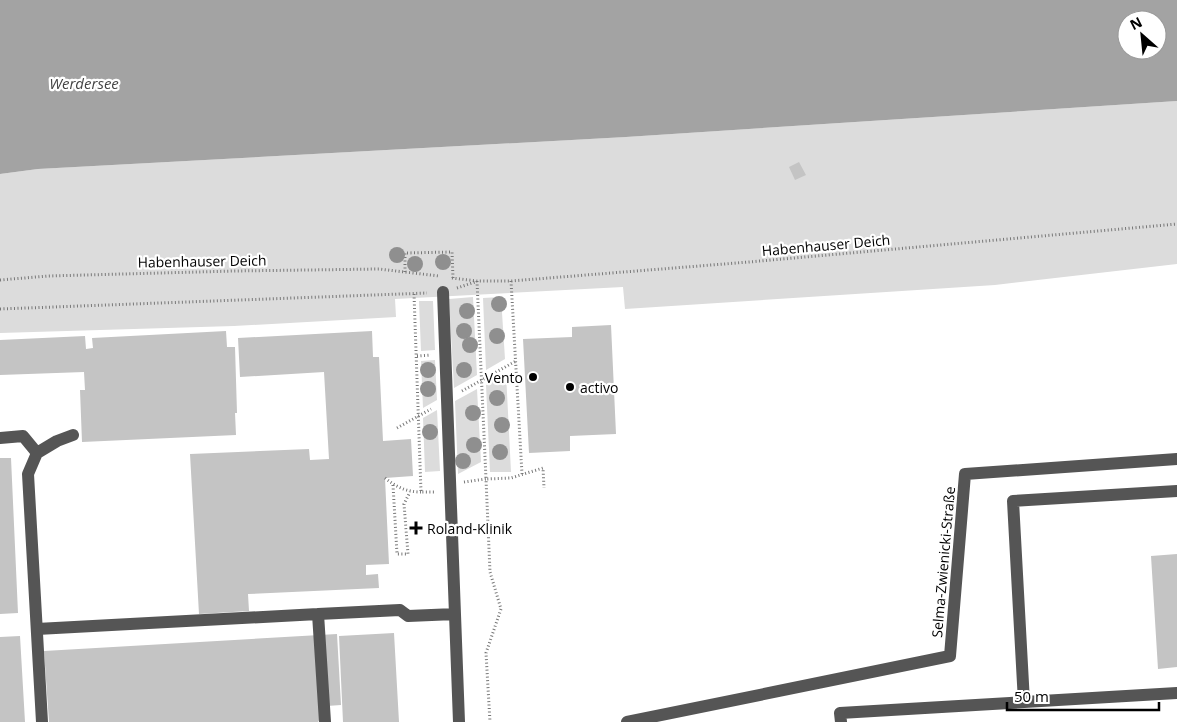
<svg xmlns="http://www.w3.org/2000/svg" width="1177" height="722" viewBox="0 0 1177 722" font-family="'Open Sans',sans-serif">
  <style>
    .green { fill: #dcdcdc }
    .water { fill: #a3a3a3; fill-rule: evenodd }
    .building { fill: #c4c4c4 }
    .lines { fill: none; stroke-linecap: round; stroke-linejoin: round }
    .path { stroke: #777; stroke-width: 3; stroke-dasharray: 1 2.5; stroke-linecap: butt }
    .minor { stroke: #555; stroke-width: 12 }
    .tree { fill: #8f8f8f }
    .poi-dot { fill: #000; stroke: #fff; stroke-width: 2 }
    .labels { text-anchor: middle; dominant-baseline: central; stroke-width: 4.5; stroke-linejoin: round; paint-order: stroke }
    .street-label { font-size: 14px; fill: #000; stroke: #fff }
    .poi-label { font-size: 14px; fill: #000; stroke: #fff; text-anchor: start }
    .water-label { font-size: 15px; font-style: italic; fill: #444; stroke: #fff }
  </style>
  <rect width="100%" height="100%" fill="#fff"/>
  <path class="green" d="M 1177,101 L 1177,264 L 995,285 L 625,309 L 623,287 L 395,299 L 396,317 L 234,326 L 0,333 L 0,174 L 38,169 L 626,137 Z
    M 473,297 L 477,375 L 454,388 L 449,299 Z
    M 501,297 L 505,359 L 486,370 L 483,298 Z
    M 419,301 L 433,301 L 435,350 L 421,351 Z
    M 435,360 L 437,400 L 423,408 L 421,361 Z
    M 506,373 L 511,472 L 490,472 L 486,385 Z
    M 477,389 L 481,462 L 458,474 L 455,401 Z
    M 437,410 L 440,471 L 425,472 L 423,418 Z"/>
  <path class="water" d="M 0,0 L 1177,0 L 1177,101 L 626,137 L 38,169 L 0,174 ZM 1127,20 L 1157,20 L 1157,50 L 1127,50 Z"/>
  <path class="building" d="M 799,162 L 806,175 L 795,180 L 789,167 Z
    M 611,325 L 616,434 L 570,436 L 570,451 L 529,453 L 523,339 L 572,337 L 572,327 Z
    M 226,331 L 227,347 L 235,347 L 237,413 L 235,413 L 236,435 L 82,442 L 80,390 L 85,390 L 84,372 L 0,375 L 0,340 L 85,336 L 86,349 L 93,348 L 92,338 Z
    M 372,331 L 373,357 L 379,357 L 383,441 L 411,439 L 413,476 L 385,478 L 389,564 L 366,565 L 366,575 L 378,574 L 379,588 L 248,594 L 249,611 L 199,614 L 190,454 L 309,449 L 310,460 L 329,459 L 324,372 L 240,377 L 238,338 Z
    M 0,458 L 11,458 L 18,613 L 0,614 Z
    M 1177,554 L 1177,667 L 1158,669 L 1151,556 Z
    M 394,633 L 399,722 L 343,722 L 339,636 Z
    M 337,634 L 341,705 L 327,706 L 318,722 L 49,722 L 44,651 Z
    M 20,636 L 25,722 L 0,722 L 0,637 Z"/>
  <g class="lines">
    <path class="path" d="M 405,272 L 405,253 L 452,252 L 453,278
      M 452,278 L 477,281 L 511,281 L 749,262 L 1177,224
      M 0,280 L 48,276 L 235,271 L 379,269 L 439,276
      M 477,281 L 486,479 L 511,478 L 543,468 L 544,488
      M 511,281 L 522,474
      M 457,288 L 475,282
      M 414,294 L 421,492 L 436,492
      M 0,309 L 427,293
      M 417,356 L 431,355
      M 462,391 L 516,361
      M 397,428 L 431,409
      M 385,478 C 396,487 407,492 421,492
      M 464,482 L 486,479 L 490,572 L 501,609 L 486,653 L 490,722
      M 393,485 L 397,554 L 408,554 L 404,504 L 410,492"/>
    <path class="minor" d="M 443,292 L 459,722
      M 0,438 L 23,436 L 37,453
      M 37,629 L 318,614
      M 1024,702 L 1013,501 L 1177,491
      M 42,722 L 28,474 L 37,453 L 57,441 L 73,435
      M 325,722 L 318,614 L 400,610 L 408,616 L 455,614
      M 627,722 L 950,656 L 965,474 L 1177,459
      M 841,722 L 840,713 L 1177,693"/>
  </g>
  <g class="tree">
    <circle cx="397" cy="255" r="8"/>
    <circle cx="443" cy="262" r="8"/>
    <circle cx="415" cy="264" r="8"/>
    <circle cx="499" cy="304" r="8"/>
    <circle cx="467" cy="311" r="8"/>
    <circle cx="464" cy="331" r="8"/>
    <circle cx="497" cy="336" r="8"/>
    <circle cx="470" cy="345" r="8"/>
    <circle cx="428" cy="370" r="8"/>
    <circle cx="464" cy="370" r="8"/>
    <circle cx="428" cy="389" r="8"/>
    <circle cx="497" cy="398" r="8"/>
    <circle cx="473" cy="413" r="8"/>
    <circle cx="502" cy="425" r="8"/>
    <circle cx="430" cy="432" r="8"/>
    <circle cx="474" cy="445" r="8"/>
    <circle cx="500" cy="452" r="8"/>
    <circle cx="463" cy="461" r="8"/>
  </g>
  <g class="poi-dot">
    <circle cx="533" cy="377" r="5"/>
    <circle cx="570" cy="387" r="5"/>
    <path d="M413.5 520.5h5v5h5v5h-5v5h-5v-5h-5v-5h5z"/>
  </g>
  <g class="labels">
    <g class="street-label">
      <text transform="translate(826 245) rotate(-5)">Habenhauser Deich</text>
      <text transform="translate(202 261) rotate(-1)">Habenhauser Deich</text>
      <text transform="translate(943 562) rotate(-85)">Selma-Zwienicki-Straße</text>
    </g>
    <g class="poi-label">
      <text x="523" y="377" text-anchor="end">Vento</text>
      <text x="580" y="387">activo</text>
      <text x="427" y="528">Roland-Klinik</text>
    </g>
    <g class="water-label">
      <text x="84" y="83">Werdersee</text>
    </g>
  </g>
  <g transform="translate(1142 35) rotate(333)"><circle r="24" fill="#ffffff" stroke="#999999"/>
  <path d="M0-4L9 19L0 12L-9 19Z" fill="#000000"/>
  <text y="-8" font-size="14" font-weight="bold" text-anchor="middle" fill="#000000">N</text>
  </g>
  <path d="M1007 702v8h152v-8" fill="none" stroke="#000000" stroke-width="2.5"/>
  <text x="1014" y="702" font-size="15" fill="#000000" stroke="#ffffff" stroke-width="4" paint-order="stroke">50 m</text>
</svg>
